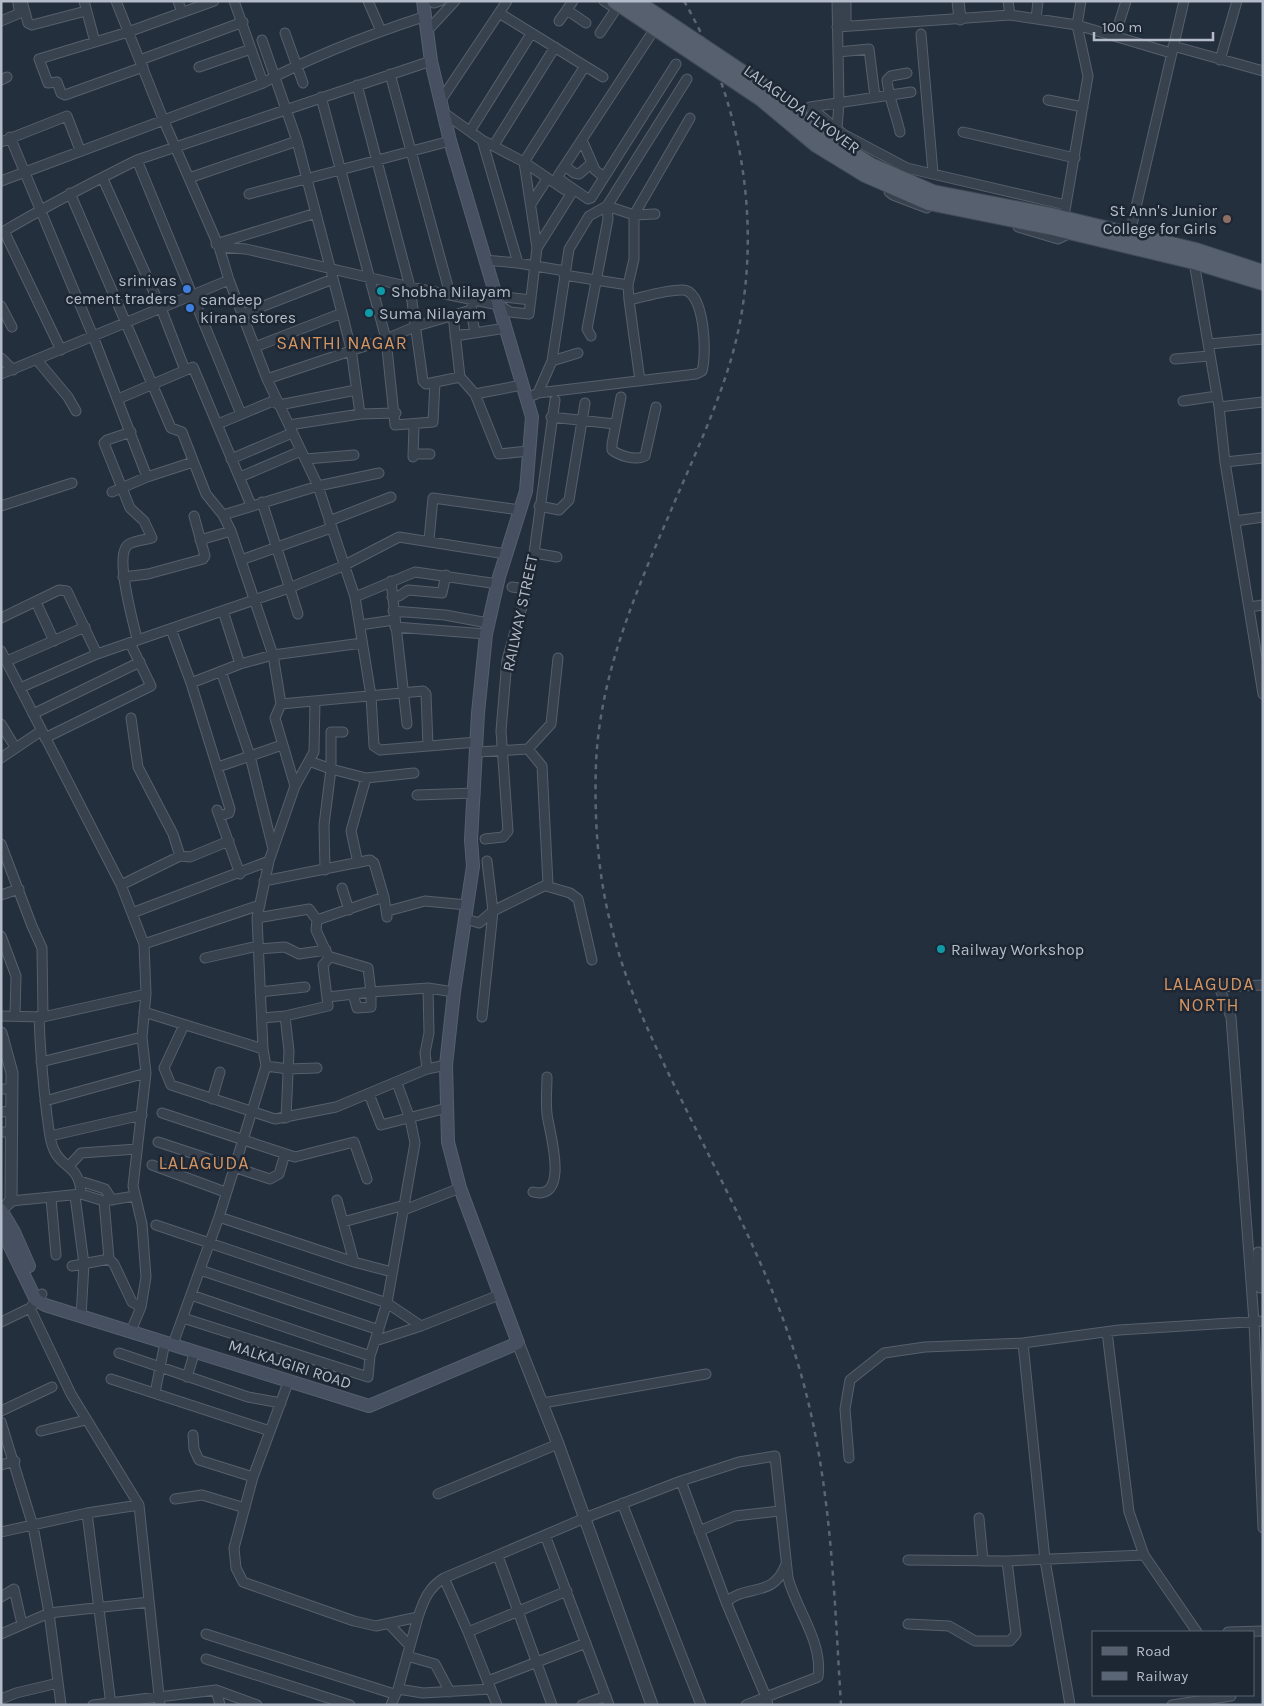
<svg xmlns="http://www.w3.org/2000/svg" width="1264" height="1706" viewBox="0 0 1264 1706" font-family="Karla,sans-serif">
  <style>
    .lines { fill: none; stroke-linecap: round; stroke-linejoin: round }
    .minor-casing { stroke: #565f6c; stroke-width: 11 }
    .tertiary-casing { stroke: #565f6c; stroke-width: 13 }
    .secondary-casing { stroke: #565f6c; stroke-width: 14 }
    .primary-casing { stroke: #414a57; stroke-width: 16 }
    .minor { stroke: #38414e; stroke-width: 9 }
    .tertiary { stroke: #38414e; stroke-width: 11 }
    .secondary { stroke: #465061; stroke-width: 12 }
    .primary { stroke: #56606e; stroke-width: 14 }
    .rail { stroke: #5a6575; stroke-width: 2.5; stroke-dasharray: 5 5; stroke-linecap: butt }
    .primary-bridge-casing { stroke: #414a57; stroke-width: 16; stroke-linecap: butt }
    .primary-bridge { stroke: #56606e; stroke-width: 14 }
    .education-dot { fill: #8d6e63; stroke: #1d2633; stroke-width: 2 }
    .shop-dot { fill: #3f7fe0; stroke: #1d2633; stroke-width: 2 }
    .culture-dot { fill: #0f9aa8; stroke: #1d2633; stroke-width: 2 }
    .labels { text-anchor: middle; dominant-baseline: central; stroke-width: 5; stroke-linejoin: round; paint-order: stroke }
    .street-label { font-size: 16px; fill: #b4bcc9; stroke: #1d2633 }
    .poi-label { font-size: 16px; fill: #b4bcc9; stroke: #1d2633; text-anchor: start }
    .neighbourhood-label { font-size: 18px; letter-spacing: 1px; fill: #d59563; stroke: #1d2633 }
  </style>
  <rect width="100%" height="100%" fill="#242f3e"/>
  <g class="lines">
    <defs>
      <path id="minor" d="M 22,1 L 28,23 L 32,25 L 86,11
        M 84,1 L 95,42
        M 116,1 L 163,119 L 219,247 L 229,280 L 267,379 L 318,486 L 355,597 L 371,696 L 374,746 L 380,750 L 477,742
        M 178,1 L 182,12
        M 234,1 L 263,83
        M 368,1 L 381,31
        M 432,1 L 434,3 L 440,1
        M 846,1 L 846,26
        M 1008,1 L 1010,15
        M 567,10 L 586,23
        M 1036,19 L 1038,1
        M 1,21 L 20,13 L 18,4
        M 559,21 L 573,1
        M 837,27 L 1010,15 L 1077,25 L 1171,53
        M 428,30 L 455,1
        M 285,33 L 303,83
        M 600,33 L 616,9 L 604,1
        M 652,33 L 558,176 L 559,179 L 588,199 L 591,198 L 676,64
        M 921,34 L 933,173
        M 1115,36 L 1126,1
        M 262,40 L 297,141 L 342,313 L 351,349 L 360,414
        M 1173,46 L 1263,71
        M 838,52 L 869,49 L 875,97
        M 140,60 L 243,22
        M 1220,60 L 1237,1
        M 585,66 L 603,77
        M 143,67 L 65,95 L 61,93 L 57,82 L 48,83 L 39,59 L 128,32 L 214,1
        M 199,67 L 251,49
        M 390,74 L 450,294
        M 1,80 L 7,77
        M 357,85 L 410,287 L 423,381 L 426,384 L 460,377
        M 321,97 L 386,339 L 395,425 L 433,422 L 435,382
        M 441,100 L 507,1
        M 1048,100 L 1083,107
        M 810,107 L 843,134 L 907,168 L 1066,205
        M 810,107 L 911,92
        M 444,113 L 482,140 L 524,162 L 565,190
        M 837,129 L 839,103 L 837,1
        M 470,131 L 531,34
        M 900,132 C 896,113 889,100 887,80 L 891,76 L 907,73
        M 963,132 L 1075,158
        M 10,137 L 93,336 L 147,477
        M 482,140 L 518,263
        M 582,140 L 595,170 L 604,177
        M 1,142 L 67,116 L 80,150
        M 494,145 L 555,47
        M 137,160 L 241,414
        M 565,166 L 574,173 L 579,174 L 592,163
        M 189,178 L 297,141
        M 103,179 L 161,308 L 185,370
        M 1,181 L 263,83 C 314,55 371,34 426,16
        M 889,186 L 889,192 L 893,195 L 927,208
        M 70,193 L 171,428 L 182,432 L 206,494 L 223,515 L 231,531 L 273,655 L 281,704 L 275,718 L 295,786
        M 249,194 L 450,141
        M 531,204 L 547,179
        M 1065,210 L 1088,76 L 1077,25 L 1081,1
        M 1018,227 L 1058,239 L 1070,233
        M 4,231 L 61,350
        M 1,233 C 46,206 91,183 137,160 L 431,61
        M 1130,233 L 1184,1
        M 216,244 L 316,213
        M 219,247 L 246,249 L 410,287 L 499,305 L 510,312 L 529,314 L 537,248 L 524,162 L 585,66 L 499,13
        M 537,248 L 571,194
        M 484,260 L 518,263 L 565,271
        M 1194,262 L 1219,407 L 1225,462 L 1263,694
        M 564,275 L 628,285 L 634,259 L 634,215 L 655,214
        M 496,296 L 531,300
        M 629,300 L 640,381
        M 1,306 L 12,327
        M 471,310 L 475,333
        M 243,314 L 333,279
        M 453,315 L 460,377 L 475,394 L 499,454 L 529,451
        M 455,336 L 506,328
        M 591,336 L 587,329 L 608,219 L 607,206 L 634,215 L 690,118
        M 1209,344 L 1263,339
        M 255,347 L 342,313
        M 1,358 L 13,370
        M 1175,359 L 1209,356
        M 37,360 L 68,397 L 76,411
        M 552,361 L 578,353
        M 1,374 L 229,280
        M 267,379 L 386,339 L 417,326 L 471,310 L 473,301
        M 538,393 L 552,361 L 569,249 L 589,216 L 607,206 L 687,79
        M 475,394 L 522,385
        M 534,395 L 538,393 L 696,374 L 702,371 C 707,355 705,291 683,290 C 668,289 644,297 629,300 L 628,285
        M 621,397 L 612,444 L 612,450 C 620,456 636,461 645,456 L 656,407
        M 118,399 L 193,367 L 251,505
        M 1183,401 L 1217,396
        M 1219,407 L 1263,402
        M 551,417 L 615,424
        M 218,424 L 273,401 L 279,405 L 356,390
        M 289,425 L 360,414 L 396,413
        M 131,432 L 107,440 L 104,443 L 130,508 L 144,521 L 152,538 C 145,540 129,541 126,547 C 116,562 133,621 137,639
        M 413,454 L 430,454
        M 413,457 L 414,425
        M 231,459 L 292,433
        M 306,459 L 354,455
        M 1225,462 L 1263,458
        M 240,477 L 301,451
        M 112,492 L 147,477 L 193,462
        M 262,502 L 298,614
        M 1,506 L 72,483
        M 539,506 L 559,510 L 569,500 L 585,403
        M 223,515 L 318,486 L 379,473
        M 329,521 L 391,497
        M 1235,521 L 1263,517
        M 200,540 L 231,531
        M 429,540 L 433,498 L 520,510
        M 534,553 L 557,557
        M 241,560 L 331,528
        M 123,577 L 148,574 L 203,559 L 205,556 L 194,516
        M 391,581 L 407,724
        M 512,587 L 527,589
        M 355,597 L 415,572 L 498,584
        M 392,597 L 399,596 L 408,590 L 442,593 L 446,575
        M 36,602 L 54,641
        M 1249,607 L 1263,605
        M 223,611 L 240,664
        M 393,611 L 445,615 L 488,623
        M 1,618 L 59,590 L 67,591 L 97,654
        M 360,625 L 394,620
        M 395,627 L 486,634
        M 171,629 L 191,683 L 230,809 L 229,813 L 220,816
        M 1,651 L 121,885 L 144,944 L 146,994 L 142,1037 L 146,1073 L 133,1186 L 142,1224 L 146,1277 L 141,1307 L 131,1331
        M 7,661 L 85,627
        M 221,671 L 250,756 L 273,849
        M 191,683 L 240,664 L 273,655 L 362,643
        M 20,688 L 97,654 L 289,588 L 343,566 L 399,537 L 506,554
        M 281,704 L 423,691 L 426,694 L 428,746
        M 33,714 L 140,662
        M 131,718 L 138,767 L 173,834 L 180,856
        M 1,724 L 15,747
        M 45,738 L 151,686 L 130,643
        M 477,752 L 528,749 L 551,724 L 558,658
        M 1,758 L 41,731
        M 309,761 L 331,769 L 366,778 L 414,773
        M 218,767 L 282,745
        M 417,795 L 475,793
        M 217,810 L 240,874
        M 485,839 L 503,837 L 508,831 L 501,731 L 507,660 L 527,589 L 534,553 L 555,400
        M 1,844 L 32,926 L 42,948 L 43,1017
        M 358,863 L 351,831 L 366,778
        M 325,870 L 324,825 L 331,769 L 331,732 L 343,732
        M 264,881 L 370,860 L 374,863 L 384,897 L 387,917
        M 121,885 L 180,856 L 190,857 L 229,841
        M 546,886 L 570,893 L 578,899 L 592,960
        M 342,888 L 349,910
        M 1,895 L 19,889
        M 388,911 L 425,901 L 467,905
        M 132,913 L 269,861
        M 257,918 L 309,909 L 317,920 L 316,930 L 328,956 L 368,968 L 371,992 L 428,988
        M 466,919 L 479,923 L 493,911 L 548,884 L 542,766 L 528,749
        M 317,920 L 384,897
        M 1,936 L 16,976 L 15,1016
        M 144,944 L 260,905
        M 258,949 L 285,947 L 299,954 L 326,950
        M 205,958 L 258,946
        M 1263,985 L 1219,987 L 1231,1017 L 1254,1322 L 1263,1528
        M 260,992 L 305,987
        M 328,997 L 371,992 L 371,1007 L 357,1008 L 353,994
        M 144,1012 L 263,1049
        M 1,1016 L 43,1017 L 146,994
        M 39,1016 C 40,1050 43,1083 47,1116 C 49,1127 49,1140 54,1150 C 62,1169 80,1165 81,1194
        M 285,1016 L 289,1051 L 286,1118
        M 482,1017 L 493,911 L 487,861
        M 262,1018 L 285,1016 L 328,1006 L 323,965 L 330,957
        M 184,1025 L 164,1068 L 171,1085 L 275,1119 L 336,1107 L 427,1069 L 446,1065
        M 41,1062 L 142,1037
        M 266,1066 L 288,1069 L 317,1068
        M 427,1069 L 425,1053 L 429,1033 L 428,988 L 454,992
        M 1,1089 L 12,1089
        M 369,1094 L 381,1125 L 447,1108
        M 212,1099 L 220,1072
        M 45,1101 L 146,1073
        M 1,1112 L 12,1111
        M 162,1113 L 295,1157 L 354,1142 L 367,1179
        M 1,1132 L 12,1132
        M 50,1136 L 142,1115
        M 158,1142 L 270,1179 L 279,1174 L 285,1154
        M 152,1165 L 225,1192
        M 69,1166 L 81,1153 L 137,1149
        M 80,1181 L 105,1189 L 112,1200
        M 533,1192 C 569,1201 551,1137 548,1120 C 545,1107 547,1091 547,1077
        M 75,1196 L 84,1264 L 81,1317
        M 51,1198 L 56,1255
        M 337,1200 L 354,1262
        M 11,1201 L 81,1194 L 104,1201 L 135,1196
        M 104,1201 L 109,1259 L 114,1264 L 132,1302 L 141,1307
        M 404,1210 L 460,1188
        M 219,1217 L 354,1262 L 392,1272
        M 343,1222 L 405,1205
        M 156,1225 L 387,1303 L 421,1326 L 499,1295
        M 1258,1252 L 1260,1288
        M 72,1266 L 109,1259
        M 200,1270 L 379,1330
        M 191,1295 L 370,1356 L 387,1303 L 415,1143 L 410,1119 L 397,1083
        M 30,1308 L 71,1394 L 139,1505 L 160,1705
        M 183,1318 L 368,1377 L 370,1356
        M 1,1322 L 30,1308 L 42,1294
        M 1107,1332 L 1129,1512 L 1144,1555 L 1197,1632
        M 375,1341 L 421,1326
        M 1023,1343 L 1045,1560 L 1070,1705
        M 173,1344 L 219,1217 L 266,1066 L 263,1049 L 257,918 L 269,861 L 295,786 L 314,752 L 315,701
        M 119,1353 L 248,1397 L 281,1403
        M 187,1377 L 195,1351
        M 111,1379 L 270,1431
        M 289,1380 L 253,1477 L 234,1548 L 236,1568 L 243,1582 L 354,1621 L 376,1626 L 418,1617 C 424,1600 428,1588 444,1578 L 585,1518 L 681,1481 L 726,1602 L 766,1697 L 746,1705
        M 155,1393 L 165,1342
        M 543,1403 L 706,1374
        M 1,1411 L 52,1387
        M 1,1422 L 33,1526 L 49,1613 L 61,1705
        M 41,1431 L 86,1420
        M 193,1435 L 194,1449 L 199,1460 L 253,1477
        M 849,1458 L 845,1409 L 850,1380 L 884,1353 L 925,1347 L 1023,1343 L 1119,1330 L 1263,1321
        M 1,1465 L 15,1461
        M 681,1481 L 739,1462 L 775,1456 L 788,1578 C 797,1611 823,1642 818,1677 L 766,1697 L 768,1705
        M 438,1494 L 558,1444
        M 175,1499 L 202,1495 L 245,1508
        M 622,1503 L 701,1705
        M 87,1513 L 111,1705
        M 979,1518 L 983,1561
        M 699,1531 L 735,1516 L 779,1511
        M 1,1532 L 87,1513 L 139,1505
        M 545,1535 L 609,1705
        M 498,1556 L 552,1705
        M 908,1560 L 1007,1561 L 1144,1555
        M 444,1578 L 468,1632 L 497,1705
        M 1,1597 L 14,1589 L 22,1624
        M 726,1602 C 748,1583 773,1599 786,1564
        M 908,1624 L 949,1626 L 975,1641 L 1010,1641 L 1016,1634 L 1007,1561
        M 390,1625 L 410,1646
        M 468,1632 L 567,1591
        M 1228,1632 L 1263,1631
        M 1,1634 L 49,1613 L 149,1602
        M 206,1634 L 394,1694
        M 407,1656 L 435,1664 L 450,1692
        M 206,1659 L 350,1705
        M 488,1681 L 586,1643
        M 398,1689 L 423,1693 L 491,1689
        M 216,1690 L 220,1705
        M 1,1699 L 16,1693 L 58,1683
        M 93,1705 L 216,1690 L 257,1705
        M 391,1705 L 398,1689 L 418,1617
        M 582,1705 L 606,1696
        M 1172,1705 L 1231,1696"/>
      <path id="tertiary" d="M 958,1 L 960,19
        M 1,1033 L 12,1073 L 11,1201 L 1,1210
        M 518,1343 L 558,1444 L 652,1705"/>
      <path id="secondary" d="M 1,1210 L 14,1232 L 29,1266
        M 1,1228 L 36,1300 L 45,1305 L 369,1406 L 518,1343 L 460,1188 L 448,1142 L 446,1065 L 454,992 L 473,866 L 471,840 L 478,713 L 486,634 L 499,577 L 526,491 L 532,417 L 450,141 L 431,61 L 423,1"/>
      <path id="primary" d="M 1051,215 L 1196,250 L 1263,272
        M 1048,227 L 1194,262 L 1263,283"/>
    </defs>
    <use href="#minor" class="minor-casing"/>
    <use href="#tertiary" class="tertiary-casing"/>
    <use href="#secondary" class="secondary-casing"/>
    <use href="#primary" class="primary-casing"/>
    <use href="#minor" class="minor"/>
    <use href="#tertiary" class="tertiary"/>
    <use href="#secondary" class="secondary"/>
    <use href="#primary" class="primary"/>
    <path class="rail" d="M 684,1 C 745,106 765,239 732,356 C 716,411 691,463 669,515 C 635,594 600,675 596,763 C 594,823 598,882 615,940 C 630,995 655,1046 680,1097 C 718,1175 760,1252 788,1333 C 831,1455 833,1578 841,1705"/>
    <defs>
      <path id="primary-bridge" d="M 614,1 L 761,99 L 816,145 L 865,175 L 929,203 L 1048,227
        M 636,1 L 768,89 L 824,135 L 871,165 L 933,192 L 1051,215"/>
    </defs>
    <use href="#primary-bridge" class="primary-bridge-casing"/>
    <use href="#primary-bridge" class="primary-bridge"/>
  </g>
  <circle class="education-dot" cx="1227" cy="219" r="5"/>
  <g class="shop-dot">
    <circle cx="187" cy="289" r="5"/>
    <circle cx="190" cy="308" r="5"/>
  </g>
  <g class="culture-dot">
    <circle cx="381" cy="291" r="5"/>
    <circle cx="369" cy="313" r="5"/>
    <circle cx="941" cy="949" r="5"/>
  </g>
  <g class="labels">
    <g class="street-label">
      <text transform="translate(802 109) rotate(36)">LALAGUDA FLYOVER</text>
      <text transform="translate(520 613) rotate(-78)">RAILWAY STREET</text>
      <text transform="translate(290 1364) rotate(18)">MALKAJGIRI ROAD</text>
    </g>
    <g class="poi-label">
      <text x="1217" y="210" text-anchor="end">St Ann's Junior<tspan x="1217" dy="18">College for Girls</tspan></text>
      <text x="177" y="280" text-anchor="end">srinivas<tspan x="177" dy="18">cement traders</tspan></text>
      <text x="391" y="291">Shobha Nilayam</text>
      <text x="200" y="299">sandeep<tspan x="200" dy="18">kirana stores</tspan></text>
      <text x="379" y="313">Suma Nilayam</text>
      <text x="951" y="949">Railway Workshop</text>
    </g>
    <g class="neighbourhood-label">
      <text x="342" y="343">SANTHI NAGAR</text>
      <text x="1209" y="984">LALAGUDA<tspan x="1209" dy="21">NORTH</tspan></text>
      <text x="204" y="1163">LALAGUDA</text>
    </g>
  </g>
  <rect width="1264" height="1706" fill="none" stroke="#b4bcc9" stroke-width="5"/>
  <rect x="1092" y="1631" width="162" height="65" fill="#1d2633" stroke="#59626f"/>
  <rect x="1102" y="1647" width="25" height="8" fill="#56606e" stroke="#59626f"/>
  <text x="1136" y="1656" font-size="15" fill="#b4bcc9">Road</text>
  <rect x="1102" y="1672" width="25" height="8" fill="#5a6575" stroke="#59626f"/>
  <text x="1136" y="1681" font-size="15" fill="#b4bcc9">Railway</text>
  <path d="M1094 32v8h119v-8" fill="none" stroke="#b4bcc9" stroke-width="2.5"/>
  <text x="1102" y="32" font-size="15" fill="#b4bcc9" stroke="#1d2633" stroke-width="4" paint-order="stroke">100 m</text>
</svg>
